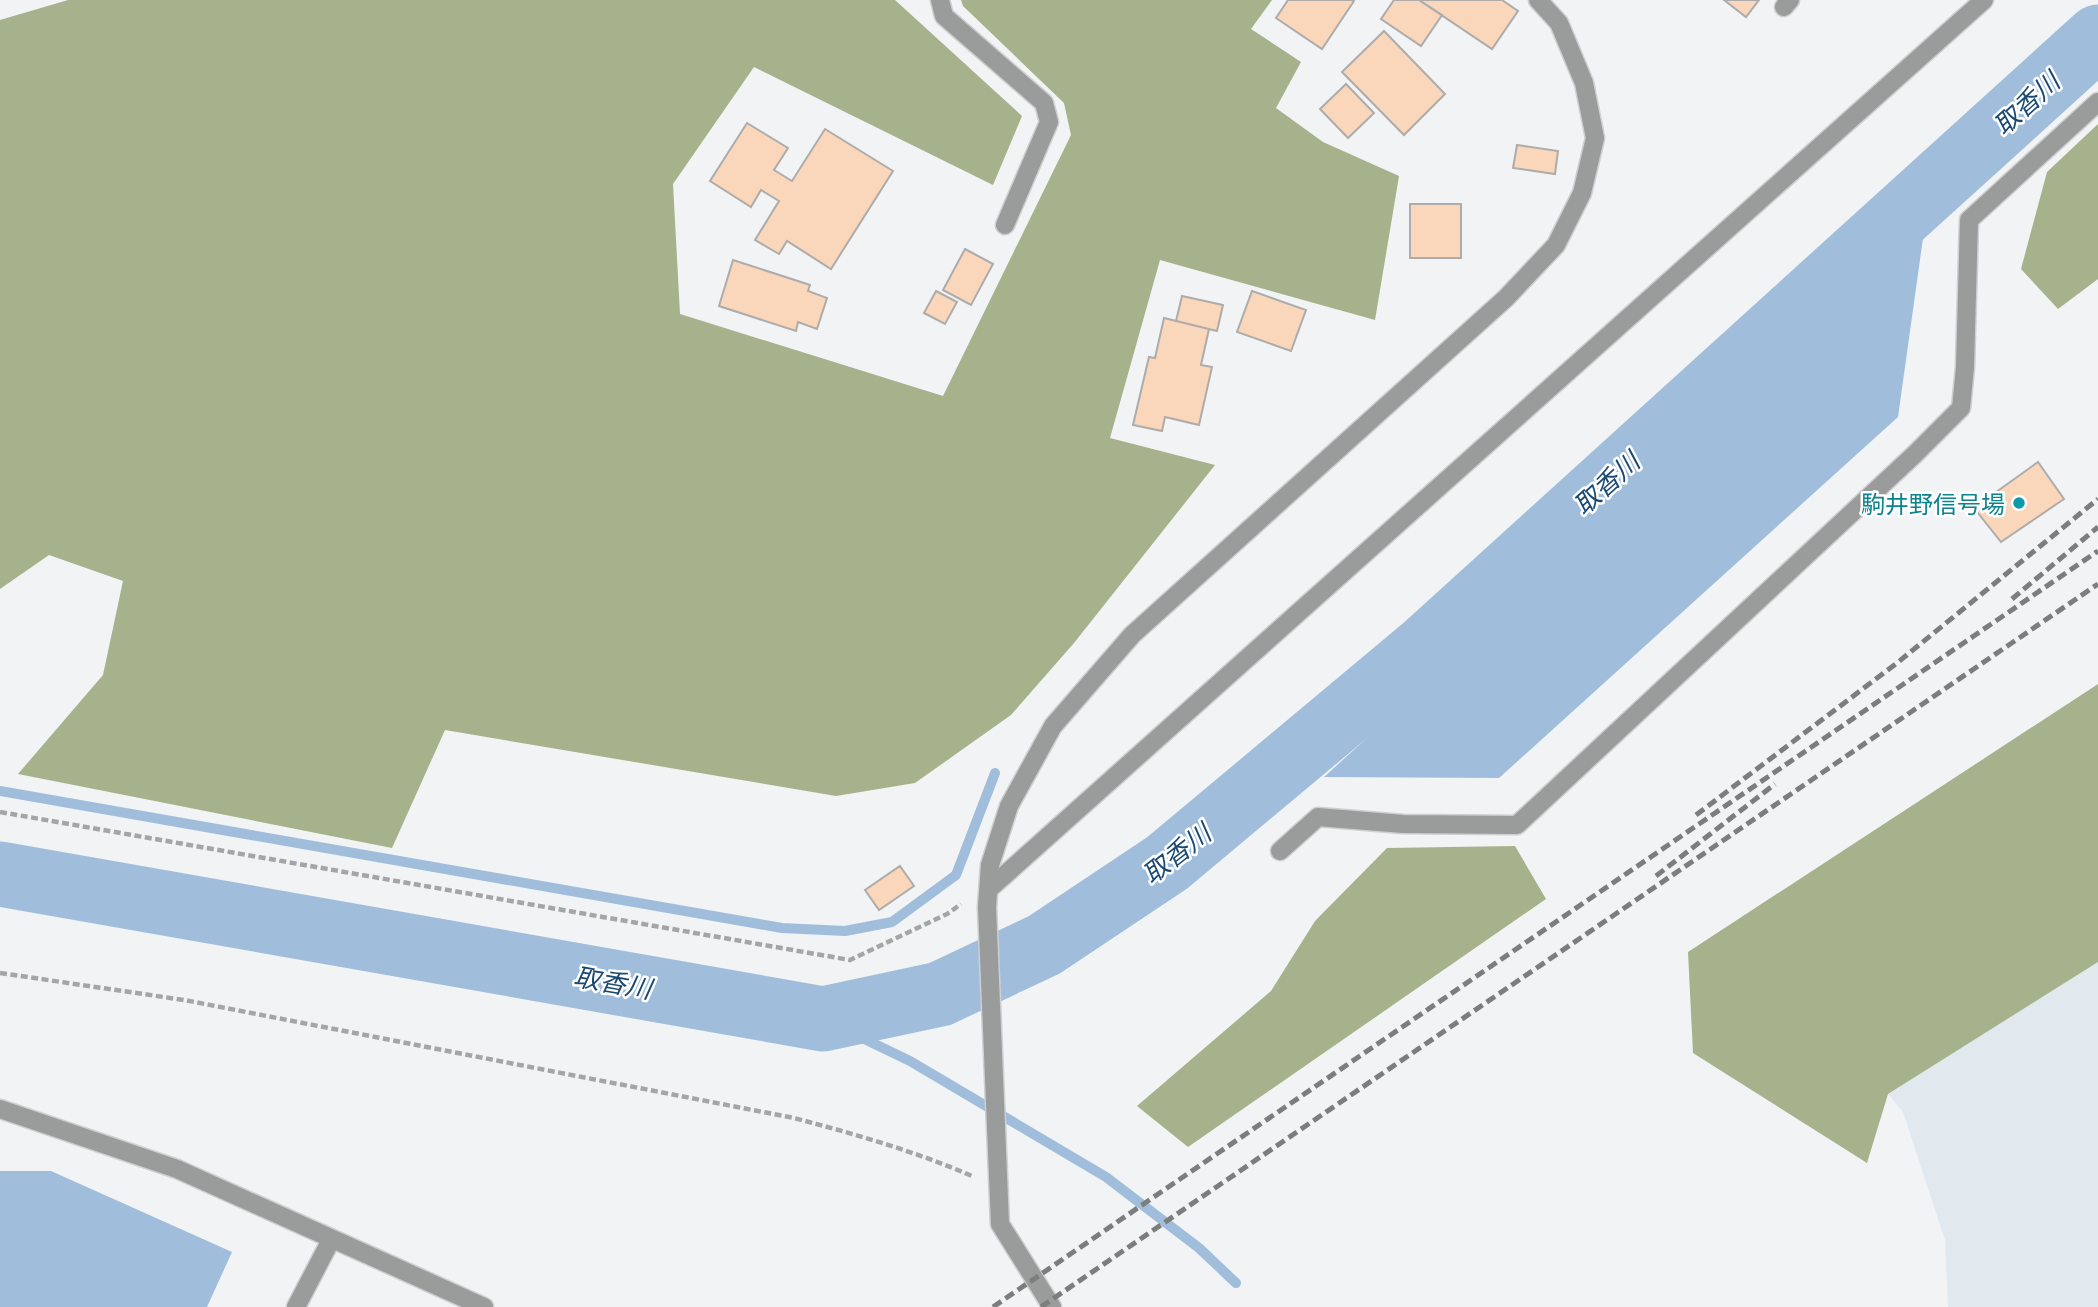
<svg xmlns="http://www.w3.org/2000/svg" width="2098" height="1307" viewBox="0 0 2098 1307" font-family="Lato,'Noto Sans JP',sans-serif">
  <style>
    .built { fill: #e1e9ef }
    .forest { fill: #a6b28c }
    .water { fill: #a0bedc }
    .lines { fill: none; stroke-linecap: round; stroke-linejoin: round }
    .stream { stroke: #a0bedc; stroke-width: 10 }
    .river { stroke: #a0bedc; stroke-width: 65 }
    .building { fill: #fad6bb; stroke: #adacab; stroke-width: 2 }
    .lane-casing { stroke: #cdcfd0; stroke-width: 21 }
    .street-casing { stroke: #cdcfd0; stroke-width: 21 }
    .path { stroke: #a4a5a6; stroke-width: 4.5; stroke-dasharray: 7 3.5; stroke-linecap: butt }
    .lane { stroke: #9a9b9b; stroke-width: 18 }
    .street { stroke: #9a9b9b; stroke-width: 18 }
    .rail { stroke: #7c7d7d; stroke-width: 5; stroke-dasharray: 10 5; stroke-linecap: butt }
    .culture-dot { fill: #0f9aa8; stroke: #fff; stroke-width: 2.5 }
    .labels { text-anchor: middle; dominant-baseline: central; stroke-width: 5; stroke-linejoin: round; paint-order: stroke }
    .culture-label { font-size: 24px; fill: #0d838f; stroke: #fff; text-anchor: end }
    .water-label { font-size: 26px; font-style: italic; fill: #1b4971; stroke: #fff }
  </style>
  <rect width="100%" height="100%" fill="#f1f3f4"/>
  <path class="built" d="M 2098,962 L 2098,1307 L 1948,1307 L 1945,1240 L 1903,1112 L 1888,1094 Z"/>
  <path class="forest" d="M 68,0 L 895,0 L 1022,116 L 993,185 L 754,67 L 673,184 L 680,314 L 943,396 L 1071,135 L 1064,103 L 963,6 L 961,0 L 1272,0 L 1251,29 L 1301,62 L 1276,108 L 1323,142 L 1399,176 L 1375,320 L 1160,260 L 1110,438 L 1215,465 L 1074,643 L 1011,715 L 915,783 L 836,796 L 445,730 L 392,848 L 18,774 L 103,675 L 123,581 L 49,555 L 0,589 L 0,20 Z
    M 2098,124 L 2098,279 L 2058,309 L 2021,269 L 2047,172 Z
    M 2098,684 L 2098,962 L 1888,1094 L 1867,1163 L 1693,1053 L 1688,952 Z
    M 1515,846 L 1546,899 L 1188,1147 L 1137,1106 L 1271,991 L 1315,921 L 1387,848 Z"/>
  <path class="water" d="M 1924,231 L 1898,417 L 1499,778 L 1324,777 Z
    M 0,1171 L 51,1171 L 232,1252 L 207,1307 L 0,1307 Z"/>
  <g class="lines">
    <path class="stream" d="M 0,791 L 782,928 L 845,931 L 892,922 L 956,875 L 995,773
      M 823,1019 L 910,1061 L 1106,1177 L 1199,1248 L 1236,1283"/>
    <path class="river" d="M 0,874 L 823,1019 L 940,994 L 1044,945 L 1167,863 L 1423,649 L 2098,37"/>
  </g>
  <path class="building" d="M 1288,0 L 1352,0 L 1354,1 L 1322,49 L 1276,18 Z
    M 1394,0 L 1419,0 L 1442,15 L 1421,46 L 1381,19 Z
    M 1419,0 L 1502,0 L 1518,11 L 1492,49 Z
    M 1724,0 L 1759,0 L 1746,17 Z
    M 1384,31 L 1445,94 L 1404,135 L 1342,72 Z
    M 1346,84 L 1374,113 L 1348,138 L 1320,109 Z
    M 747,123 L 788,148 L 774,170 L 792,181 L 825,129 L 893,171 L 831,269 L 787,241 L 779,254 L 755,240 L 779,201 L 761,190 L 751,207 L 710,181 Z
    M 1517,145 L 1558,151 L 1555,174 L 1513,168 Z
    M 1410,204 L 1461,204 L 1461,258 L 1410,258 Z
    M 965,249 L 993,264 L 971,305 L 943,290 Z
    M 733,260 L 810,285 L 808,291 L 827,298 L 817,329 L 798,322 L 796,331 L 719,306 Z
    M 936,291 L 957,302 L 945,324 L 924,313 Z
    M 1252,291 L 1306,310 L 1291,351 L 1237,332 Z
    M 1182,296 L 1223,305 L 1217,331 L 1176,321 Z
    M 1164,318 L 1209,329 L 1201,365 L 1212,367 L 1199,425 L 1165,417 L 1162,431 L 1133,425 L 1149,357 L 1155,358 Z
    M 2038,462 L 2064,499 L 2001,542 L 1974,508 Z
    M 900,866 L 914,886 L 879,910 L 865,890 Z"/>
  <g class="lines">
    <defs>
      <path id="lane" d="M 940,0 L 944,16 L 1044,103 L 1049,122 L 1005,225
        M 1784,7 L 1790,0
        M 1280,851 L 1318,817 L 1403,824 L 1517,825 L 1915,454 L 1961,408 L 1965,367 L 1969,220 L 2098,102
        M 989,889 L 1984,0
        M 296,1307 L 331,1240"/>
      <path id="street" d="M 0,1109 L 177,1169 L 484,1307
        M 1052,1307 L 1000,1224 L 987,907 L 990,865 L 1009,806 L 1053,726 L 1132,635 L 1506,298 L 1556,245 L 1582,193 L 1595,138 L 1584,83 L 1559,23 L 1538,0"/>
    </defs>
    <use href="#lane" class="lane-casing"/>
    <use href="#street" class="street-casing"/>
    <path class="path" d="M 0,812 L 850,960 L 947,914 L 961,904
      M 0,973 L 184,1000 L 794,1118 C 855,1134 914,1151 972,1176"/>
    <use href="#lane" class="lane"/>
    <use href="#street" class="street"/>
    <path class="rail" d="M 2012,599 L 2098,527
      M 1696,815 L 1897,663 L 2098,499
      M 1656,876 L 1775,784
      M 993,1307 L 2098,551
      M 1041,1307 L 2098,584"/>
  </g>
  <circle class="culture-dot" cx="2019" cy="503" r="7"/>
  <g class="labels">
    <g class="culture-label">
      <text x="2005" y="503">駒井野信号場</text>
    </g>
    <g class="water-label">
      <text transform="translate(2026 103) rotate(-42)">取香川</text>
      <text transform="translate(1606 483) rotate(-42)">取香川</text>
      <text transform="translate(1176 853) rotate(-38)">取香川</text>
      <text transform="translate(613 982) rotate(10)">取香川</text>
    </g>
  </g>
</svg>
